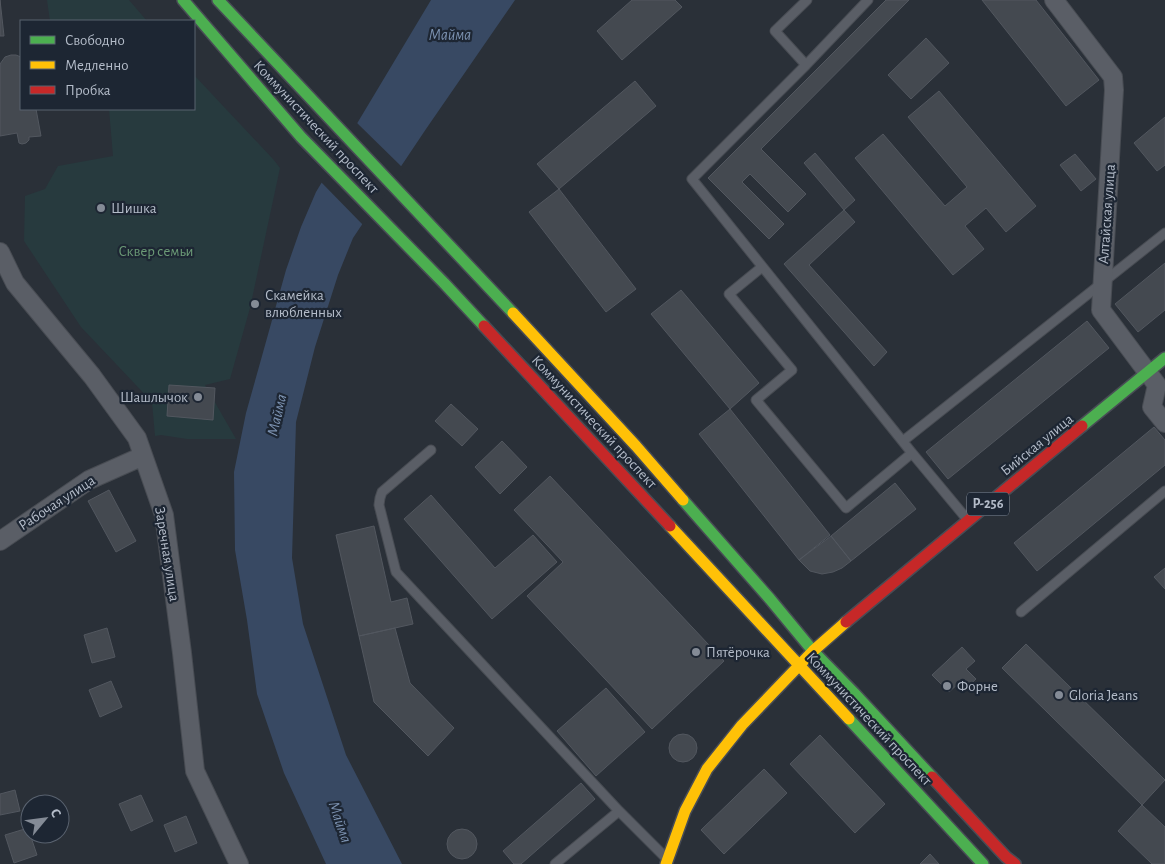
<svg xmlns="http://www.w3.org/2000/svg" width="1165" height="864" viewBox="0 0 1165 864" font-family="'Alegreya Sans',sans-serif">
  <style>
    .green { fill: #273a3e }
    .water { fill: #384963 }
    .pier { fill: #2a3038 }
    .building { fill: #444950; stroke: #52575f }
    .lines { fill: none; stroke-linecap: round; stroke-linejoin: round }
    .lane-casing { stroke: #484c53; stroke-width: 11 }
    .street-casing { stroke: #484c53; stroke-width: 20 }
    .fast-casing { stroke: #484c55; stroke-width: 14 }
    .slow-casing { stroke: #484c55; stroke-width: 14 }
    .jam-casing { stroke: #484c55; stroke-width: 14 }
    .lane { stroke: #5a5e66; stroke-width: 9 }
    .street { stroke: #5a5e66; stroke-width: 18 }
    .fast { stroke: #4caf50; stroke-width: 11 }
    .slow { stroke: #ffc107; stroke-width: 11 }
    .jam { stroke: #c62828; stroke-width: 11 }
    .poi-dot { fill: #848b96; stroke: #1d2633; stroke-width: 2 }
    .labels { text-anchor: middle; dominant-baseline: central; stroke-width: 4.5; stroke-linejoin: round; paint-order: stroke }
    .shield { fill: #1d2633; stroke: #878f9c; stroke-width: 1 }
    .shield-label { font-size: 14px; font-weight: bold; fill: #b4bcc9 }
    .street-label { font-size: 15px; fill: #b4bcc9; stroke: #1d2633 }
    .poi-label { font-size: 15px; fill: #b4bcc9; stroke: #1d2633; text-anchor: start }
    .park-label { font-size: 15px; fill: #6b9a76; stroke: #1d2633 }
    .water-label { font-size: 16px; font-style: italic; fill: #7c92b1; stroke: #1d2633 }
  </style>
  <rect width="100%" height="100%" fill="#2a3038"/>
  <path class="green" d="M 47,0 L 129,0 L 147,21 L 50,21 Z
    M 194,75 L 273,159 L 280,168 L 250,308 L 230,379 L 205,385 L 236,439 L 187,439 L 161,435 L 155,436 L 152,402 L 81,327 L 24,241 L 25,196 L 45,189 L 58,166 L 113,156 L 109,109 L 194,109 Z"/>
  <path class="water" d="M 431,0 L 515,0 L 426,129 L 353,238 L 338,275 L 315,347 L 296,422 L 292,558 L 303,624 L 346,755 L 402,864 L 326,864 L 284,773 L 257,694 L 247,620 L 235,550 L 234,472 L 246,413 L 262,356 L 286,270 L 301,227 L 316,192 Z"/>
  <path class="pier" d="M 355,121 L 403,168 L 364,226 L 320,181 Z"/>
  <path class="building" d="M 0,0 L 4,36 L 0,36 Z
    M 632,0 L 675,0 L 682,7 L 622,60 L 597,31 Z
    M 886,0 L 909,0 L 761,149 L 806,194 L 788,212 L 750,174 L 742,182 L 784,224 L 769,239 L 708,178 Z
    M 982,0 L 1036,0 L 1099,80 L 1066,106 Z
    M 926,38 L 949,63 L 911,99 L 888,75 Z
    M 11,55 L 16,55 L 21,57 L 21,109 L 36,109 L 41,136 L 29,137 L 29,140 L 26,143 L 22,144 L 19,143 L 17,133 L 0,136 L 0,64 L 5,57 Z
    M 635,81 L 656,106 L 559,189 L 537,164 Z
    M 939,91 L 1036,206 L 1006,232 L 986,208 L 965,226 L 984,249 L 953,275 L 855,158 L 883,134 L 945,206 L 967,187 L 908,117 Z
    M 1165,117 L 1165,165 L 1157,171 L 1134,143 Z
    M 815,153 L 855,200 L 844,210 L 804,163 Z
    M 1075,154 L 1096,179 L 1081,191 L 1060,165 Z
    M 559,189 L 636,289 L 606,312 L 529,212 Z
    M 844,210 L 855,222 L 809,265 L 887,352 L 874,366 L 784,264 Z
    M 1165,263 L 1165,310 L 1138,332 L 1115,304 Z
    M 681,290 L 759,383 L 730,409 L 651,314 Z
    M 1087,321 L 1109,348 L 948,479 L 926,452 Z
    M 169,385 L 215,388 L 213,420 L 167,416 Z
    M 451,404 L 478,429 L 462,446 L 435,421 Z
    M 730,409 L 830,535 L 799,560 L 699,434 Z
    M 1154,427 L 1165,440 L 1165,465 L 1037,571 L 1014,543 Z
    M 502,441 L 527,467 L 500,494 L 475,467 Z
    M 550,476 L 724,661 L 652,729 L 527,596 L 563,562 L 514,510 Z
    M 895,483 L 916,509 L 851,561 L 831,536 Z
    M 109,490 L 136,541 L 116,552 L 88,501 Z
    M 431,495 L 495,568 L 533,535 L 557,562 L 492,619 L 404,519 Z
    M 374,526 L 391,602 L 407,598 L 413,624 L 359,636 L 336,535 Z
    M 831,536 L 851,561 L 842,568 L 833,572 L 822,574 L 810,571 L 799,560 Z
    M 1165,568 L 1165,589 L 1154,577 Z
    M 107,628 L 115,657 L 92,663 L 84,635 Z
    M 395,628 L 410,683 L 454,728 L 428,756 L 374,702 L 359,636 Z
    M 1026,644 L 1165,780 L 1142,805 L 1002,668 Z
    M 962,647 L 975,661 L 966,669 L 976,679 L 965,689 L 959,683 L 949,692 L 932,675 Z
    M 111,681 L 122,707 L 100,717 L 89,690 Z
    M 606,688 L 645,732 L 596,776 L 557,731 Z
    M669 748a14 14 0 1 1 28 0a14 14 0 1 1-28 0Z
    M 820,735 L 885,804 L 855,833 L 790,764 Z
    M 764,769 L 787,793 L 724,854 L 701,830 Z
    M 581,783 L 595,799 L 521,864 L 514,864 L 503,851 Z
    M 15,790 L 20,811 L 0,815 L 0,794 Z
    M 141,795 L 153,821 L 131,831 L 119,804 Z
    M 1142,805 L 1165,827 L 1165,864 L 1152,864 L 1118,831 Z
    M 186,816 L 197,843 L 175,852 L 164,825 Z
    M 28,828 L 37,855 L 14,863 L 5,835 Z
    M447 844a15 15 0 1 1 30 0a15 15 0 1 1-30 0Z
    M 930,854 L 939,864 L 920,864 Z"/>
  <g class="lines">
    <defs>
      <path id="lane" d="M 807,0 L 775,31 L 806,65 L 692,179 L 912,453
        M 806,65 L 868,0
        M 762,267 L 729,294 L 792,370 L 756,400 L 846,508 L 912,453 L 966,518
        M 903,441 L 1165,233
        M 431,450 L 382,492 L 380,498 L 379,505 L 396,572 L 619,811 L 664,856
        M 1021,612 L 1165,491
        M 555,864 L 619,811"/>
      <path id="street" d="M 1054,0 L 1113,77 L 1114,90 L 1101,310 L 1157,385 L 1152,407 L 1165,423
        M 0,252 L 15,283 L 92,376 L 137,438 L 164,515 L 182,653 L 195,771 L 239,864
        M 0,541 L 89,480 L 143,456"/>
      <path id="fast" d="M 183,0 L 301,137 L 444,283 L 484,326
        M 218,0 L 513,313
        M 1082,426 L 1165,358
        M 683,500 L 770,599 L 813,651 L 854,693 L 932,777
        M 849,719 L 983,864"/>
      <path id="slow" d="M 513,313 L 636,446 L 683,500
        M 670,526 L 849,719
        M 666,864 L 685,811 L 707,769 L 742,725 L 813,651 L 846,622"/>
      <path id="jam" d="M 484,326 L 670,526
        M 846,622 L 1082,426
        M 932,777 L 1006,857 L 1015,864"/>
    </defs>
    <use href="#lane" class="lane-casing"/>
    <use href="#street" class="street-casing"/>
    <use href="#fast" class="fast-casing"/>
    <use href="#slow" class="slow-casing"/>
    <use href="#jam" class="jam-casing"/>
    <use href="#lane" class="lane"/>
    <use href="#street" class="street"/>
    <use href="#fast" class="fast"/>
    <use href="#slow" class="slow"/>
    <use href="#jam" class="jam"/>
  </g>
  <g class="poi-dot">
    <circle cx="101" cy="208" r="5"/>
    <circle cx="255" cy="304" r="5"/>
    <circle cx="198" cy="397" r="5"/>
    <circle cx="696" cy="652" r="5"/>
    <circle cx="947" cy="686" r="5"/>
    <circle cx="1059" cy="695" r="5"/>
  </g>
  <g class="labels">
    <rect class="shield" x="967" y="492.5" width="42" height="23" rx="4"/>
    <g class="shield-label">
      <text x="988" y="504">Р-256</text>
    </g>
    <g class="street-label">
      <text transform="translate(316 127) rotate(47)">Коммунистический проспект</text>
      <text transform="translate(1107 214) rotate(-86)">Алтайская улица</text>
      <text transform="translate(594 422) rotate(47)">Коммунистический проспект</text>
      <text transform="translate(1037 445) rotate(-39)">Бийская улица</text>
      <text transform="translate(57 503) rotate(-33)">Рабочая улица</text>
      <text transform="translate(167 554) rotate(81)">Заречная улица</text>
      <text transform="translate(869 719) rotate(47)">Коммунистический проспект</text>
    </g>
    <g class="poi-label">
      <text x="111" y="208">Шишка</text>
      <text x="265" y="295">Скамейка<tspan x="265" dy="17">влюбленных</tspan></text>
      <text x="188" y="397" text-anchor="end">Шашлычок</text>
      <text x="706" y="652">Пятёрочка</text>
      <text x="957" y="686">Форне</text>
      <text x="1069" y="695">Gloria Jeans</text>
    </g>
    <g class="park-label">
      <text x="156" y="251">Сквер семьи</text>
    </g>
    <g class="water-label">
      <text x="450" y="35">Майма</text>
      <text transform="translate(277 415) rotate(-77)">Майма</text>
      <text transform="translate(340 822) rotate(71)">Майма</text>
    </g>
  </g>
  <rect x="20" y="20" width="175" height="90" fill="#1d2633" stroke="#59626f"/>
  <rect x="30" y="36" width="25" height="8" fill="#4caf50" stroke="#59626f"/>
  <text x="65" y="45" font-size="15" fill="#b4bcc9">Свободно</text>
  <rect x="30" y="61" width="25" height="8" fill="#ffc107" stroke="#59626f"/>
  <text x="65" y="70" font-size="15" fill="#b4bcc9">Медленно</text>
  <rect x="30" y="86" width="25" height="8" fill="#c62828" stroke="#59626f"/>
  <text x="65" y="95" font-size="15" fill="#b4bcc9">Пробка</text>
  <g transform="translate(45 819) rotate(61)"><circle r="24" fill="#1d2633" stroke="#59626f"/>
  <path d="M0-4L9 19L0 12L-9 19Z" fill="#848b96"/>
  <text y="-8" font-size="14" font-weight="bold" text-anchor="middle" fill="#b4bcc9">С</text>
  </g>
</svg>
